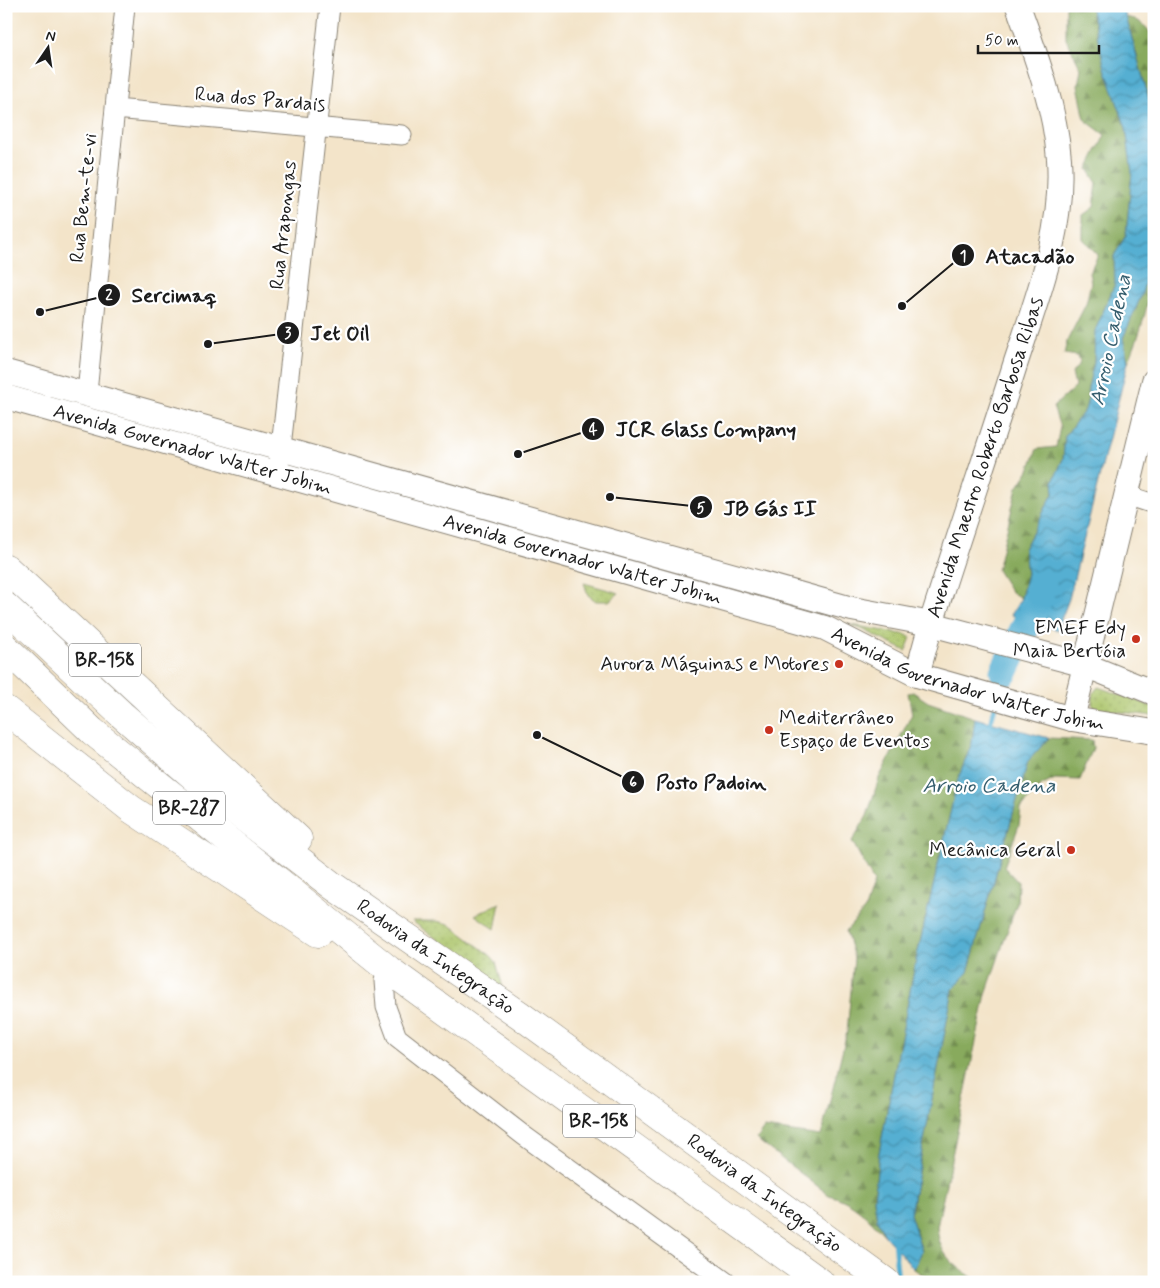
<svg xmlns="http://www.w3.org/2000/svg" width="1160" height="1288" viewBox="0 0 1160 1288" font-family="Mynerve,sans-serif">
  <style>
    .grass { fill: url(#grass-dots); stroke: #647042 }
    .forest { fill: url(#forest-firs); stroke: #52633c }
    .water { fill: url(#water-waves); stroke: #386677 }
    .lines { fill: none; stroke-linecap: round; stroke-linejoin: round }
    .stream { stroke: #54afd2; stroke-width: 5 }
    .river { stroke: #54afd2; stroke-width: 29 }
    .minor-casing { stroke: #888072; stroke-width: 21 }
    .major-casing { stroke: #888072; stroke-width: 26 }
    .highway-casing { stroke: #888072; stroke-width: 29 }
    .minor { stroke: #fff; stroke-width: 19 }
    .major { stroke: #fff; stroke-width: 24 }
    .highway { stroke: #fff; stroke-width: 28 }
    .poi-dot { fill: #c8321e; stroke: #fff; stroke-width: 2 }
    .labels { text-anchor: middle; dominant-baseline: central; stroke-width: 4.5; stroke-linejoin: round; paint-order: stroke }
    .shield { fill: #fff; stroke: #606060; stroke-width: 1 }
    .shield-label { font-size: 19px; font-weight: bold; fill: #1c1c1c }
    .street-label { font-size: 20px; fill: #1c1c1c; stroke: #fff }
    .poi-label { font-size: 20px; fill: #1c1c1c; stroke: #fff; text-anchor: end }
    .water-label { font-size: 21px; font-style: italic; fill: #355e6e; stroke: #fff }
    .leader { fill: none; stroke: #1c1c1c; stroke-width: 2 }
    .callout-dot { fill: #1c1c1c; stroke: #fff; stroke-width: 2 }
    .mark-label { font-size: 15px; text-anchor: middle; font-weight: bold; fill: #fff }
    .callout-label { font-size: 21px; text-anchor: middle; font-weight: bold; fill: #1c1c1c; stroke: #fff; stroke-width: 4.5; stroke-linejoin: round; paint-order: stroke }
  </style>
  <defs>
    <pattern id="grass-dots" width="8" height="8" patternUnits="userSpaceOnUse" patternTransform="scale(1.25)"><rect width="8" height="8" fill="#abc469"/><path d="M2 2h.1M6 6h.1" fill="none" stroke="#93a85a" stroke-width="1.8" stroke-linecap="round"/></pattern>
    <pattern id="forest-firs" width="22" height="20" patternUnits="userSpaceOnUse" patternTransform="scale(1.25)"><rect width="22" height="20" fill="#88aa5d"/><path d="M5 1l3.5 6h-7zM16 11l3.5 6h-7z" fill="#6e8a4c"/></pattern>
    <pattern id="water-waves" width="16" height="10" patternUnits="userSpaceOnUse" patternTransform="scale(1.25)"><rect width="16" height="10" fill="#54afd2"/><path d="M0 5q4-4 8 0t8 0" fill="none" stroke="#458eaa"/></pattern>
  </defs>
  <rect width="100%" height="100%" fill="#fff"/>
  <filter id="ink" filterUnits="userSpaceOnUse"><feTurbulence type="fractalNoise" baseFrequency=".02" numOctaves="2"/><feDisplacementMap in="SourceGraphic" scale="10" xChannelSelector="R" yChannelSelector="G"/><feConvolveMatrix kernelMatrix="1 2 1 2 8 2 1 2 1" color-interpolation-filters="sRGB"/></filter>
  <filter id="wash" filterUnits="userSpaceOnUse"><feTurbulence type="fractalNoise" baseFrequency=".0096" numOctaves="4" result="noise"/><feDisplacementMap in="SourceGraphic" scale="20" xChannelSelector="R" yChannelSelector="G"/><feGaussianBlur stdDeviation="1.12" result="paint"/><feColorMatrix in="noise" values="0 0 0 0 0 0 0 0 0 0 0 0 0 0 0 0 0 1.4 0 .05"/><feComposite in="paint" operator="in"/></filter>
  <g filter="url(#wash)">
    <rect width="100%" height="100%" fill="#f3e4c9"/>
    <path class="grass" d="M 584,583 L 619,593 L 609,601 L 596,601 L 588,595 Z
      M 846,624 L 907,635 L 911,637 L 906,651 L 862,629 Z
      M 1098,687 L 1154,707 L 1154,716 L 1096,709 L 1092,704 L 1094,692 Z
      M 500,903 L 495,929 L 475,915 Z
      M 412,921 L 436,921 L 449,924 L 491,956 L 496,962 L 503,988 Z"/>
    <path class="forest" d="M 1066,6 L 1090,6 L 1105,68 L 1126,128 L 1132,173 L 1126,235 L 1114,256 L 1115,284 L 1095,331 L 1094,363 L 1088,388 L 1088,399 L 1085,410 L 1065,436 L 1063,459 L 1053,482 L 1054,492 L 1024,549 L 1027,573 L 1021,598 L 1011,592 L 997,570 L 1017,488 L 1029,470 L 1037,449 L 1056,447 L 1060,427 L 1053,407 L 1075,387 L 1072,373 L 1080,363 L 1078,356 L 1064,354 L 1067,341 L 1086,304 L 1091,282 L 1089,273 L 1098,255 L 1083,239 L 1083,215 L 1094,207 L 1097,183 L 1088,169 L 1105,135 L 1085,120 L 1078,85 L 1081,68 L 1066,39 Z
      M 1126,17 C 1139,19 1145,25 1152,35 L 1154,134 L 1150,103 Z
      M 1154,243 C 1154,284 1145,324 1128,362 L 1123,338 L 1142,294 Z
      M 913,692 L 928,702 L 975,718 L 972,743 L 958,779 L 916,960 L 879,1153 L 874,1199 L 877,1220 L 885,1236 C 869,1218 853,1201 829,1195 L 756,1139 L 764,1128 L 821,1136 L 847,1032 L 854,958 L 846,931 L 865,909 L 874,882 L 852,841 L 867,816 L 879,778 L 912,714 L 908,693 Z
      M 1049,738 L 1092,740 L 1093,748 L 1080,780 L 1055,779 L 1041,786 L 1030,798 L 1021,809 L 1019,825 L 1004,867 L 1018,882 L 1017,903 L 986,994 L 937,1227 C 940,1259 955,1265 979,1282 L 934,1282 L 914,1269 L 922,1251 L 910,1214 L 953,989 L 968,972 L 1028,761 Z"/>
    <path class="water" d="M 1090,6 L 1123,6 L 1150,103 L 1154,134 L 1154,243 L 1142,294 L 1123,338 L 1128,362 L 1069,599 L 1057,630 L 1011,615 L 1021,598 L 1027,573 L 1024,549 L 1054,492 L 1053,482 L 1063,459 L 1065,436 L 1085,410 L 1088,399 L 1088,388 L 1094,363 L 1095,331 L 1115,284 L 1114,256 L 1126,235 L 1132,173 L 1126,128 L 1105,68 Z
      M 975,718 L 1049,738 L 1028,761 L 968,972 L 953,989 L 910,1214 L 922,1251 L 914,1269 L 885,1236 L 877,1220 L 874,1199 L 879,1153 L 916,960 L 958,779 L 972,743 Z"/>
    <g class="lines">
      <path class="stream" d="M 999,691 L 1004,672
        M 989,727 L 996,704
        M 894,1240 L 898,1281"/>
      <path class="river" d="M 1004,672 L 1036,604 L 1042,584"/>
    </g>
  </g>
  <g filter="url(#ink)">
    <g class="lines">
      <defs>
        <path id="minor" d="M 115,109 L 402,135
          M 87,393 L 125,6
          M 278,474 L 330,6
          M 1126,495 L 1154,504
          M 389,970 L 384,981 L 386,1007 L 397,1037 L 523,1135 L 726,1282"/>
        <g id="major">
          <path d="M 6,372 L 852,609 L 931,624 L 1085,665 L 1154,693"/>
          <path id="s1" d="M 6,397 L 825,628 L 917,675 L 1072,719 L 1154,732"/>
          <path id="s2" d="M 917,675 L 931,624 C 958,537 988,451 1015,365 C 1037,298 1064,231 1059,159 C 1055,106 1036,56 1018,6"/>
          <path d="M 1072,719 L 1154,381"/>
        </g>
        <g id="highway">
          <path d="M 6,568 L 298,839"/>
          <path id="s3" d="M 6,607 L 121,714 L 221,800 L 333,886 L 520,1015 L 886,1282"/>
          <path d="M 6,648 L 92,731 L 389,970 L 820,1282"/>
          <path d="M 6,710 L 131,809 L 318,933"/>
        </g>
      </defs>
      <use href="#minor" class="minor-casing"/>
      <use href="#major" class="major-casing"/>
      <use href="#highway" class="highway-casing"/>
      <use href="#minor" class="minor"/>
      <use href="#major" class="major"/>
      <use href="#highway" class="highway"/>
    </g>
  </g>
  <g class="poi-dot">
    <circle cx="1136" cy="639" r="5"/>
    <circle cx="839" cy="664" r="5"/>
    <circle cx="769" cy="730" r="5"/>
    <circle cx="1071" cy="850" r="5"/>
  </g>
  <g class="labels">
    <g class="shield">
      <rect x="69" y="643.5" width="72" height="33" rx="4"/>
      <rect x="153" y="791.5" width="72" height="33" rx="4"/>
      <rect x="563" y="1104.5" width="72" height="33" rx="4"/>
    </g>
    <g class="shield-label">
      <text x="105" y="660">BR-158</text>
      <text x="189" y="808">BR-287</text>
      <text x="599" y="1121">BR-158</text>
    </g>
    <g class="street-label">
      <text transform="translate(260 100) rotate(5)">Rua dos Pardais</text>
      <text transform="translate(84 198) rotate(-84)">Rua Bem-te-vi</text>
      <text transform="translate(284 225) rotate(-84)">Rua Arapongas</text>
      <text stroke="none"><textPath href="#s1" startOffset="194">Avenida Governador Walter Jobim</textPath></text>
      <text stroke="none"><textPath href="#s2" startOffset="228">Avenida Maestro Roberto Barbosa Ribas</textPath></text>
      <text stroke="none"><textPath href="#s1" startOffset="599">Avenida Governador Walter Jobim</textPath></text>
      <text stroke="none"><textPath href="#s1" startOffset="1004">Avenida Governador Walter Jobim</textPath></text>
      <text stroke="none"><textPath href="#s3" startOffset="555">Rodovia da Integração</textPath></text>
      <text stroke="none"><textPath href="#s3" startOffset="960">Rodovia da Integração</textPath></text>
    </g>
    <g class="poi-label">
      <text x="1126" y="628">EMEF Edy<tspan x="1126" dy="23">Maia Bertóia</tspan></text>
      <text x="829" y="664">Aurora Máquinas e Motores</text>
      <text x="779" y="718" text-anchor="start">Mediterrâneo<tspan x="779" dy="23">Espaço de Eventos</tspan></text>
      <text x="1061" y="850">Mecânica Geral</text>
    </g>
    <g class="water-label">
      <text transform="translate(1111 340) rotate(-78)">Arroio Cadena</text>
      <text x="989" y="786">Arroio Cadena</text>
    </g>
  </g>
  <path class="leader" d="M902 306L963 255M40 312L109 295M208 344L288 333M518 454L593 429M610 497L701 507M537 735L633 782"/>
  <g class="callout-dot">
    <circle cx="902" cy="306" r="5"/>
    <circle cx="40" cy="312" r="5"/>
    <circle cx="208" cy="344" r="5"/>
    <circle cx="518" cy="454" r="5"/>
    <circle cx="610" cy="497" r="5"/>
    <circle cx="537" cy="735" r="5"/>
    <circle cx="963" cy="255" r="12"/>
    <circle cx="109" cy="295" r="12"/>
    <circle cx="288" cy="333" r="12"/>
    <circle cx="593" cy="429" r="12"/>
    <circle cx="701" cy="507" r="12"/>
    <circle cx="633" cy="782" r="12"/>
  </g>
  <g class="mark-label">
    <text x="963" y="261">1</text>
    <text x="109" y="300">2</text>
    <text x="288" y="338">3</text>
    <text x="593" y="434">4</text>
    <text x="701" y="513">5</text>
    <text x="633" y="787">6</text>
  </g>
  <g class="callout-label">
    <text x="1030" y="263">Atacadão</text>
    <text x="174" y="302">Sercimaq</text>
    <text x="340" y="340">Jet Oil</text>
    <text x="706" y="436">JCR Glass Company</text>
    <text x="770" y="515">JB Gás II</text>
    <text x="711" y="789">Posto Padoin</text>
  </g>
  <rect width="1160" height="1288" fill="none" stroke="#fff" stroke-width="25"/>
  <g transform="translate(48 48) rotate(13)" stroke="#ffffff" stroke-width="4" paint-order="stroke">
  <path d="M0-4L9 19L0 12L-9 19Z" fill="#1c1c1c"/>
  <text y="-8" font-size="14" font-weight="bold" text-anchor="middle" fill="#1c1c1c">N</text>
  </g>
  <path d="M978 45v8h121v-8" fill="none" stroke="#1c1c1c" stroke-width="2.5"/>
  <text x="985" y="45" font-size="15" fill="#1c1c1c" stroke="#ffffff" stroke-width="4" paint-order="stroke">50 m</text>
</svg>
